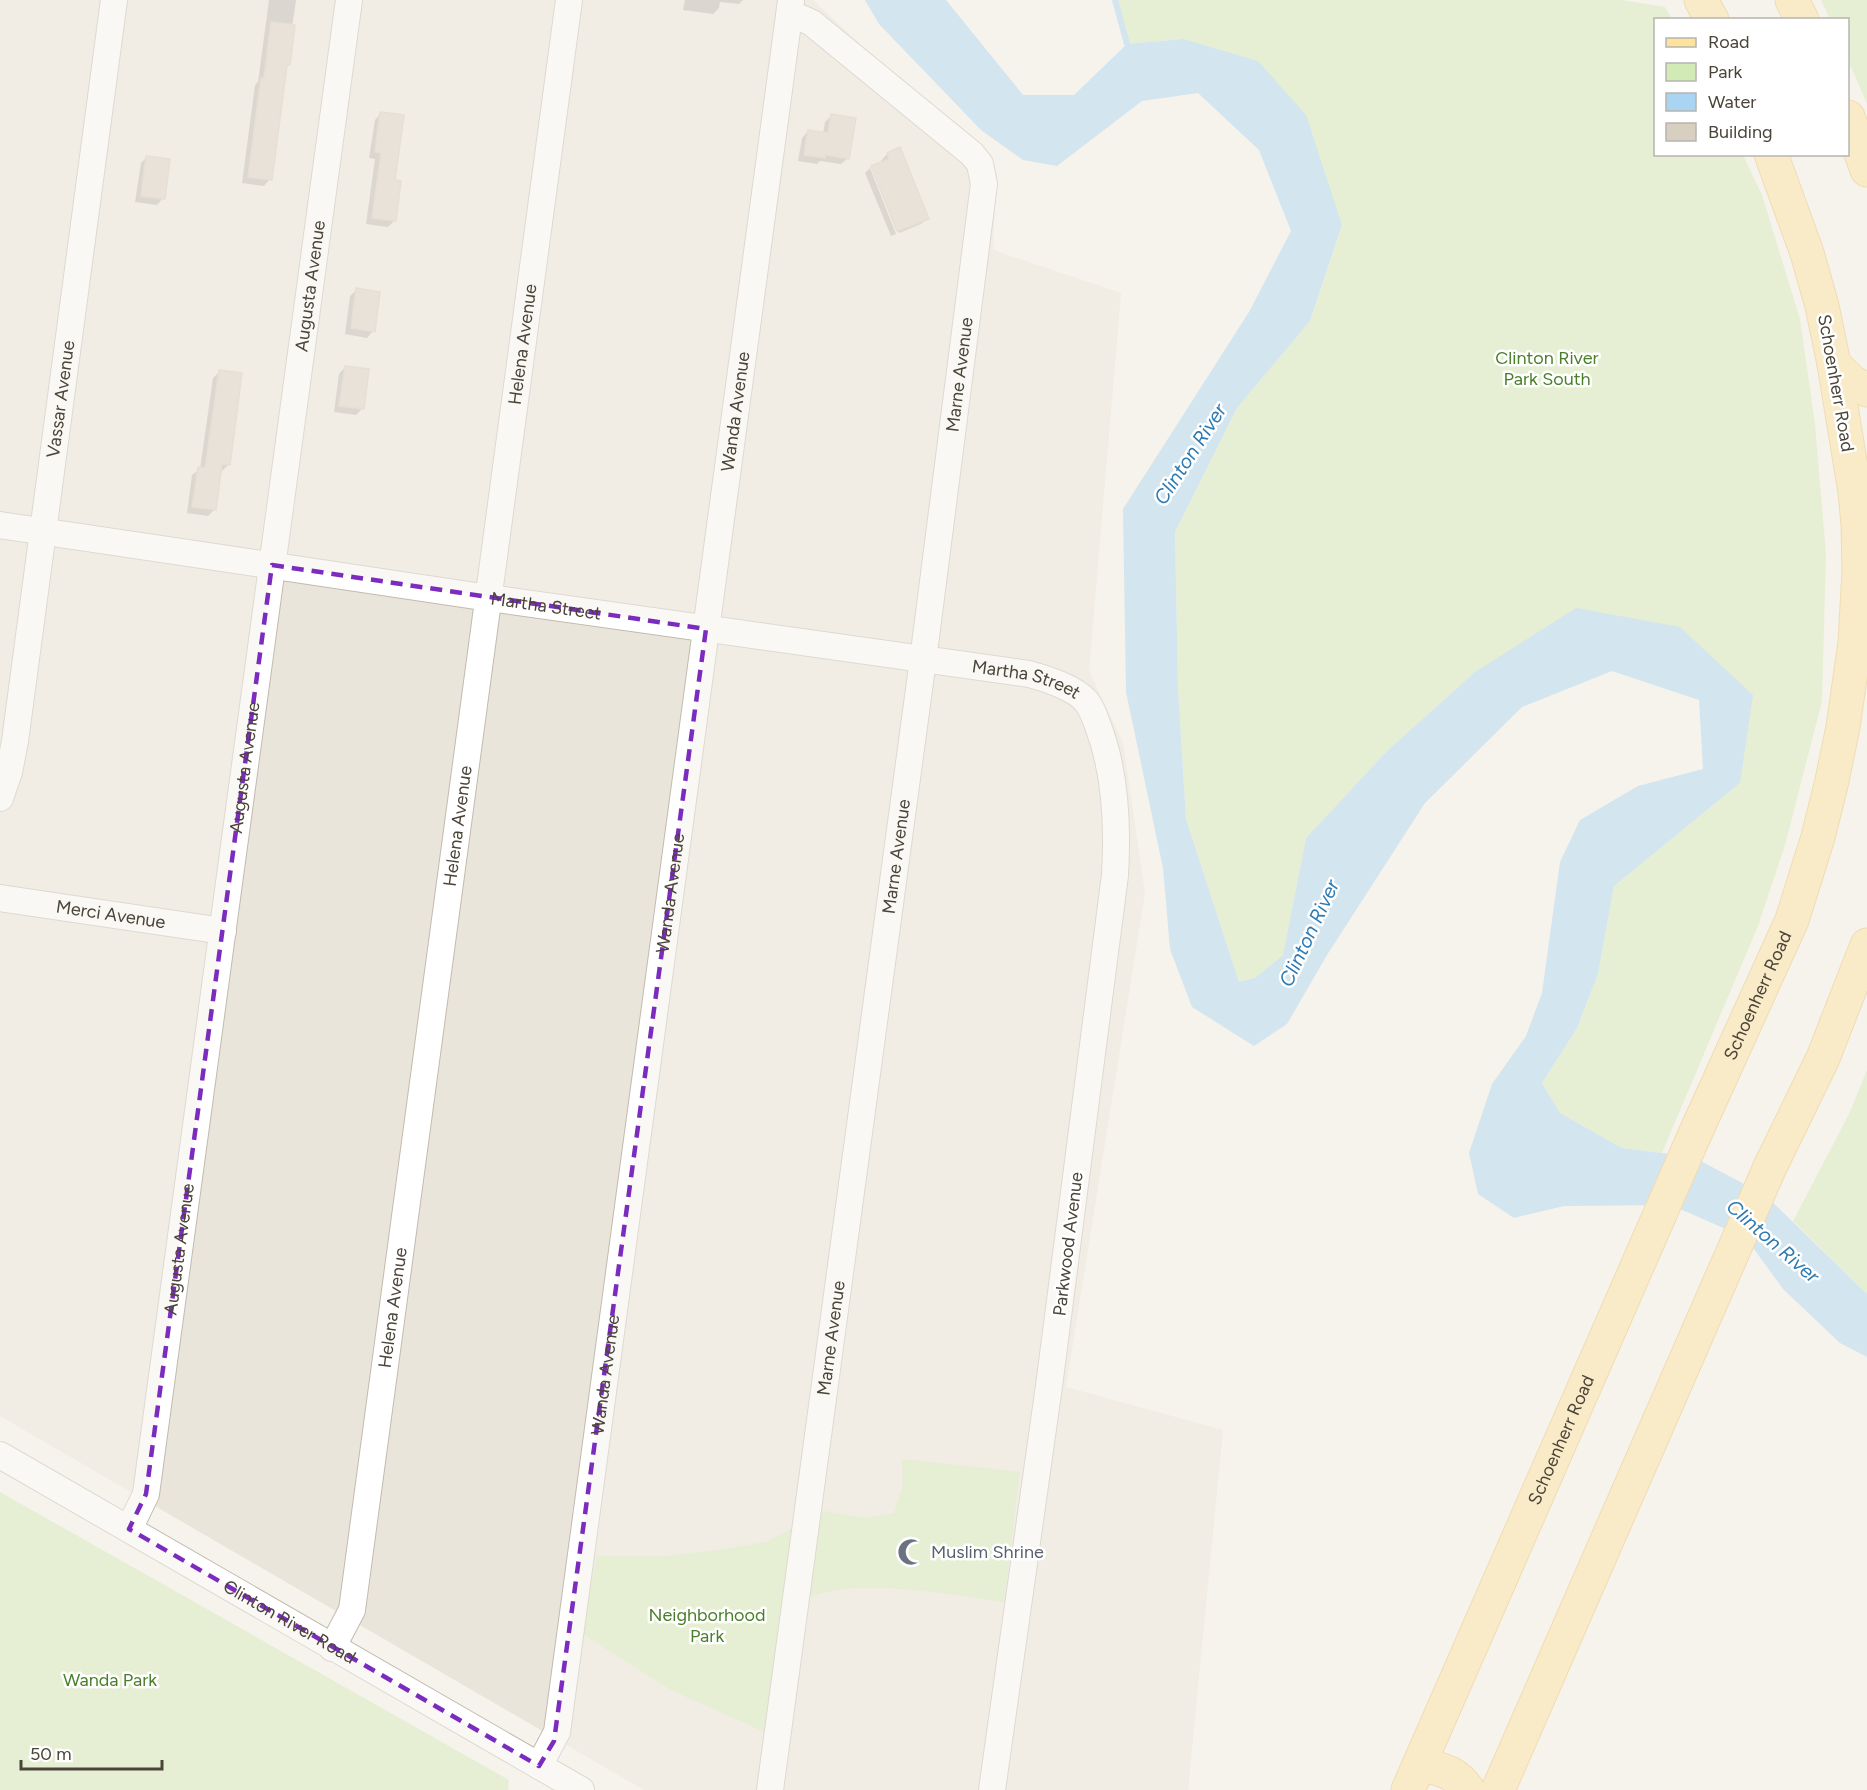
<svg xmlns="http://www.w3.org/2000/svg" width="1867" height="1790" viewBox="0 0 1867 1790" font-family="Figtree,sans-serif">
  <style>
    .residential { fill: #eae5da }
    .green { fill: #d2eab5 }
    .water { fill: #a9d4f2 }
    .shadow { fill: #0003 }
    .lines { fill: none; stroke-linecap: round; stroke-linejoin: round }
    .stream { stroke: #a9d4f2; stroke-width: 6 }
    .building { fill: #d8cfc1; stroke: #d3c7b4; stroke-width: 1.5 }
    .minor-casing { stroke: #c2bbae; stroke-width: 28 }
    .major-casing { stroke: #e6c16a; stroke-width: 35 }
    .minor { stroke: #fff; stroke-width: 26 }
    .major { stroke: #ffe39c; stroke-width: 33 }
    .marked { fill: none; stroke: #7b2cbf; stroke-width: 4.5; stroke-dasharray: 12 8; stroke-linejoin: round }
    .labels { text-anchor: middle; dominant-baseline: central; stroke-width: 5; stroke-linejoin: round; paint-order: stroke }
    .street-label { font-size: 18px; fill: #4b4439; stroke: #fff }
    .park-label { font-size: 18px; fill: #4a7f2a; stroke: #fff }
    .worship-label { font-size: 18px; fill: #5b616d; stroke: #fff; text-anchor: start }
    .water-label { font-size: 20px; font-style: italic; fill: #2e7ab2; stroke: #fff }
  </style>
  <rect width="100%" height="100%" fill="#f6f3ec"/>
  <path class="residential" d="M 0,0 L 813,0 L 991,166 L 995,208 L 993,250 L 1121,293 L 1089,671 L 1123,743 L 1145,893 L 1066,1387 L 1223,1430 L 1188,1790 L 644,1790 L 0,1416 Z"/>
  <path class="green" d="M 1115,0 L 1622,0 L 1665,7 L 1672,19 L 1656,20 L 1656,154 L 1743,155 L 1762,195 L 1800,319 L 1815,424 L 1826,554 L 1822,701 L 1785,845 L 1758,926 L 1662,1153 L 1622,1148 L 1560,1113 L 1542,1083 L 1577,1028 L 1598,974 L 1614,886 L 1740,783 L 1680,627 L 1475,672 L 1388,750 L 1306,838 L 1283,955 L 1255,978 L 1239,982 L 1186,819 L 1178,688 L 1175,532 L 1237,408 L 1310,321 L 1342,225 L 1183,39 L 1127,44 Z
    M 1821,0 L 1867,0 L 1867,104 L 1848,60 L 1848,20 L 1830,19 Z
    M 1867,1070 L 1867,1294 L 1793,1221 L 1849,1114 Z
    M 902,1459 L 1020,1472 L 1004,1602 C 953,1595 858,1577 811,1597 C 801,1601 791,1612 782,1619 L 771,1735 L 671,1690 L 581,1633 L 597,1556 L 665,1556 L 717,1550 L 766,1542 L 825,1511 L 865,1518 L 894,1513 L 903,1485 Z
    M 0,1492 L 509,1780 L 508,1790 L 0,1790 Z"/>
  <path class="water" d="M 865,0 L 946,0 L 1023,95 L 1074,95 L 1127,44 L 1183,39 L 1258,61 L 1306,115 L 1342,225 L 1310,321 L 1237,408 L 1175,532 L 1178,688 L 1186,819 L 1239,982 L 1255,978 L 1283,955 L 1306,838 L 1388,750 L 1475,672 L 1576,608 L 1680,627 L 1753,695 L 1740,783 L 1614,886 L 1598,974 L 1577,1028 L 1542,1083 L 1560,1113 L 1622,1148 L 1693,1157 L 1765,1195 L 1867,1294 L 1867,1357 L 1840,1343 L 1783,1289 L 1746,1238 L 1671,1205 L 1564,1206 L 1514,1218 L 1478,1194 L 1469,1153 L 1492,1084 L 1526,1036 L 1542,993 L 1560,862 L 1580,820 L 1638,786 L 1703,769 L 1699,700 L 1612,671 L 1522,707 L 1425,803 L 1327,955 L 1287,1024 L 1254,1046 L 1192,1007 L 1170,949 L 1163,868 L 1126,692 L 1123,509 L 1249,312 L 1291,231 L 1259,150 L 1198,93 L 1142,101 L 1057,166 L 1023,160 L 981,130 L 879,24 Z"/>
  <path class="shadow" d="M 269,0 L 296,0 L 270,179 L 264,186 L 242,183 L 255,85 L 258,82 Z
    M 685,0 L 743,0 L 739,4 L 720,2 L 719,8 L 713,14 L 683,10 Z
    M 381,113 L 394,182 L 394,221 L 388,227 L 366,224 L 375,159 L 369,158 L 375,120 Z
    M 832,115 L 848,158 L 841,164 L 820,161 L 817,164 L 798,161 L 802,138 L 808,131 L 823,134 L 825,122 Z
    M 887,154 L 927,218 L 921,224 L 899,233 L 873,168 L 870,168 L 882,163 L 881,161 Z
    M 147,157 L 163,198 L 157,205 L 135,202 L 141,163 Z
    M 870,168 L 896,234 L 891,236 L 865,173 Z
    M 357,290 L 373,331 L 367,338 L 345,334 L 350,296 Z
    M 345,367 L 362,409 L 356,415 L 334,412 L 339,374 Z
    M 219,372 L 228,465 L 222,471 L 220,471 L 214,510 L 208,516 L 187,513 L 192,475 L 200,469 L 213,378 Z"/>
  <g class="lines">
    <path class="stream" d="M 1115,0 L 1127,44 L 1131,49"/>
  </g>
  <path class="building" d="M 271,22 L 295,25 L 290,65 L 287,65 L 272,180 L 248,177 L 261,78 L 264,78 Z
    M 380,112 L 404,115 L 395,180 L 401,181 L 396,221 L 372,218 L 381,153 L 375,152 Z
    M 831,114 L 856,118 L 849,159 L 825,155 L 825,158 L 804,155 L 808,130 L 828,133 Z
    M 900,147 L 929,219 L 897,231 L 871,166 L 889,159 L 887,153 Z
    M 146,156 L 170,159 L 165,199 L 141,196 Z
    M 356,288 L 380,292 L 375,332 L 351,328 Z
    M 345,366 L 369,369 L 364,409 L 339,406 Z
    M 219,370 L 242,373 L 230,465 L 222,464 L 216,510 L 192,507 L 198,467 L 205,468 Z"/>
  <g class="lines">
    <defs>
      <g id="minor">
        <path id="s1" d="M 0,525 L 489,598 L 1029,674 C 1045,678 1075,688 1086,701 C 1092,708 1095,718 1098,726 C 1116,773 1118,825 1115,875 L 1049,1386 L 992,1790"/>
        <path id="s2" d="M 0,798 L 9,772 L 15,741 L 114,0"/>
        <path id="s3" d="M 0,898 L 223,931"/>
        <path id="s4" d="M 0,1455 L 581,1790"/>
        <path id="s5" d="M 129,1529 L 146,1494 L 349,0"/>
        <path id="s6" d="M 332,1648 L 352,1610 L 569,0"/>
        <path id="s7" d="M 539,1766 L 557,1732 L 791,1"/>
        <path id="s8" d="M 770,1790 L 923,660 L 984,184 L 980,164 L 972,154 L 812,23 L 801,18 L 789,16"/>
      </g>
      <g id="major">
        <path d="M 1701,0 L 1712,20"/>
        <path d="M 1792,0 L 1802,20"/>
        <path d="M 1848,117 L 1867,170"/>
        <path d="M 1834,364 L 1852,382 L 1867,390"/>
        <path d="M 1419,1766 C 1438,1767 1457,1772 1468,1790"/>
        <path id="s9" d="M 1408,1790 L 1695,1134 L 1792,920 L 1818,837 L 1831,785 L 1843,727 L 1855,643 L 1859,571 L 1858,524 L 1855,492 L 1834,364 L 1822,306 L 1807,253 L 1771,154"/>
        <path d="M 1498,1790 L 1770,1167 L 1823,1058 L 1867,945"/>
      </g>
    </defs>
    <use href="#minor" class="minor-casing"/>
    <use href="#major" class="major-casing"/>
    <use href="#minor" class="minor"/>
    <use href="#major" class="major"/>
  </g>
  <path d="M0 0H1867V1790H0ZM 272,565 L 706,629 L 554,1741 L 539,1766 L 129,1529 L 146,1494 Z" fill="#f6f3ec" fill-opacity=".55" fill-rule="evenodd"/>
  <path class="marked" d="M 272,565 L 706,629 L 554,1741 L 539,1766 L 129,1529 L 146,1494 Z"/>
  <defs>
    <symbol id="mosque-bare" viewBox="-9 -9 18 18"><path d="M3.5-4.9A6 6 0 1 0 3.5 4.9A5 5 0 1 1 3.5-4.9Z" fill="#6b7280" stroke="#fff" stroke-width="2.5" paint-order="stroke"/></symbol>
  </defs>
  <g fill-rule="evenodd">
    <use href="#mosque-bare" x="892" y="1533" width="38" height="38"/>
  </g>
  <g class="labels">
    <g class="street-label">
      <text stroke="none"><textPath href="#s5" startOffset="1258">Augusta Avenue</textPath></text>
      <text stroke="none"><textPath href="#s6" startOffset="1320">Helena Avenue</textPath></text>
      <text stroke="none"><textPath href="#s8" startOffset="1428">Marne Avenue</textPath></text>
      <text transform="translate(1836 383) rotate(80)">Schoenherr Road</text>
      <text stroke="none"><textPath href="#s2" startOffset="404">Vassar Avenue</textPath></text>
      <text stroke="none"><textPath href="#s7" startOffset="1371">Wanda Avenue</textPath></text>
      <text stroke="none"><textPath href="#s1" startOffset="552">Martha Street</textPath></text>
      <text stroke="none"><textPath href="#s1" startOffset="1038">Martha Street</textPath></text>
      <text stroke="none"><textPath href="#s5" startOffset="772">Augusta Avenue</textPath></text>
      <text stroke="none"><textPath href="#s6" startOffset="834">Helena Avenue</textPath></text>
      <text stroke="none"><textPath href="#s8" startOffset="942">Marne Avenue</textPath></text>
      <text stroke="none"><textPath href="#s7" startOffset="885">Wanda Avenue</textPath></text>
      <text stroke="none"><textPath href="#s3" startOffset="112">Merci Avenue</textPath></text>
      <text stroke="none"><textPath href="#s9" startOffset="868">Schoenherr Road</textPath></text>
      <text transform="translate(1068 1244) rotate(-83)">Parkwood Avenue</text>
      <text stroke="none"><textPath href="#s5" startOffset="286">Augusta Avenue</textPath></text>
      <text stroke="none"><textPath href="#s6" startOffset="348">Helena Avenue</textPath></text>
      <text stroke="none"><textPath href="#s8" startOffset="456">Marne Avenue</textPath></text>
      <text stroke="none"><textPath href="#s7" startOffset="399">Wanda Avenue</textPath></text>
      <text stroke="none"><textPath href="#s9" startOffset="382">Schoenherr Road</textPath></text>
      <text stroke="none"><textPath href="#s4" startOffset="334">Clinton River Road</textPath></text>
    </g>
    <g class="park-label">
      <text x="1547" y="358">Clinton River<tspan x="1547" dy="21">Park South</tspan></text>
      <text x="707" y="1615">Neighborhood<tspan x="707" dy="21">Park</tspan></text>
      <text x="110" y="1680">Wanda Park</text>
    </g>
    <g class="worship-label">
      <text x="931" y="1552">Muslim Shrine</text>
    </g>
    <g class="water-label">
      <text transform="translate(1190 454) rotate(-57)">Clinton River</text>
      <text transform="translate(1309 933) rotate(-65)">Clinton River</text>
      <text transform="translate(1773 1241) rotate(41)">Clinton River</text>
    </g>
  </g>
  <rect x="1654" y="18" width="195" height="138" fill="#ffffff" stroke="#b7b4b0" stroke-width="1.5"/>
  <rect x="1666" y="38" width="30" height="9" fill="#ffe39c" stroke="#b7b4b0" stroke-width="1.5"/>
  <text x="1708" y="48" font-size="18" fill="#4b4439">Road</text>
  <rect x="1666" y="63" width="30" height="18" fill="#d2eab5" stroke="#b7b4b0" stroke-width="1.5"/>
  <text x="1708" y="78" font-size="18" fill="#4b4439">Park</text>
  <rect x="1666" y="93" width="30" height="18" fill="#a9d4f2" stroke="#b7b4b0" stroke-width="1.5"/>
  <text x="1708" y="108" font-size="18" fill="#4b4439">Water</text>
  <rect x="1666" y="123" width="30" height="18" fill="#d8cfc1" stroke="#b7b4b0" stroke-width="1.5"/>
  <text x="1708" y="138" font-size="18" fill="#4b4439">Building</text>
  <path d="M21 1760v9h141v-9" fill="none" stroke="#4b4439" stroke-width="3"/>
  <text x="30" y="1760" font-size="18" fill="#4b4439" stroke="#ffffff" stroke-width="4.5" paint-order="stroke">50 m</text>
</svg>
